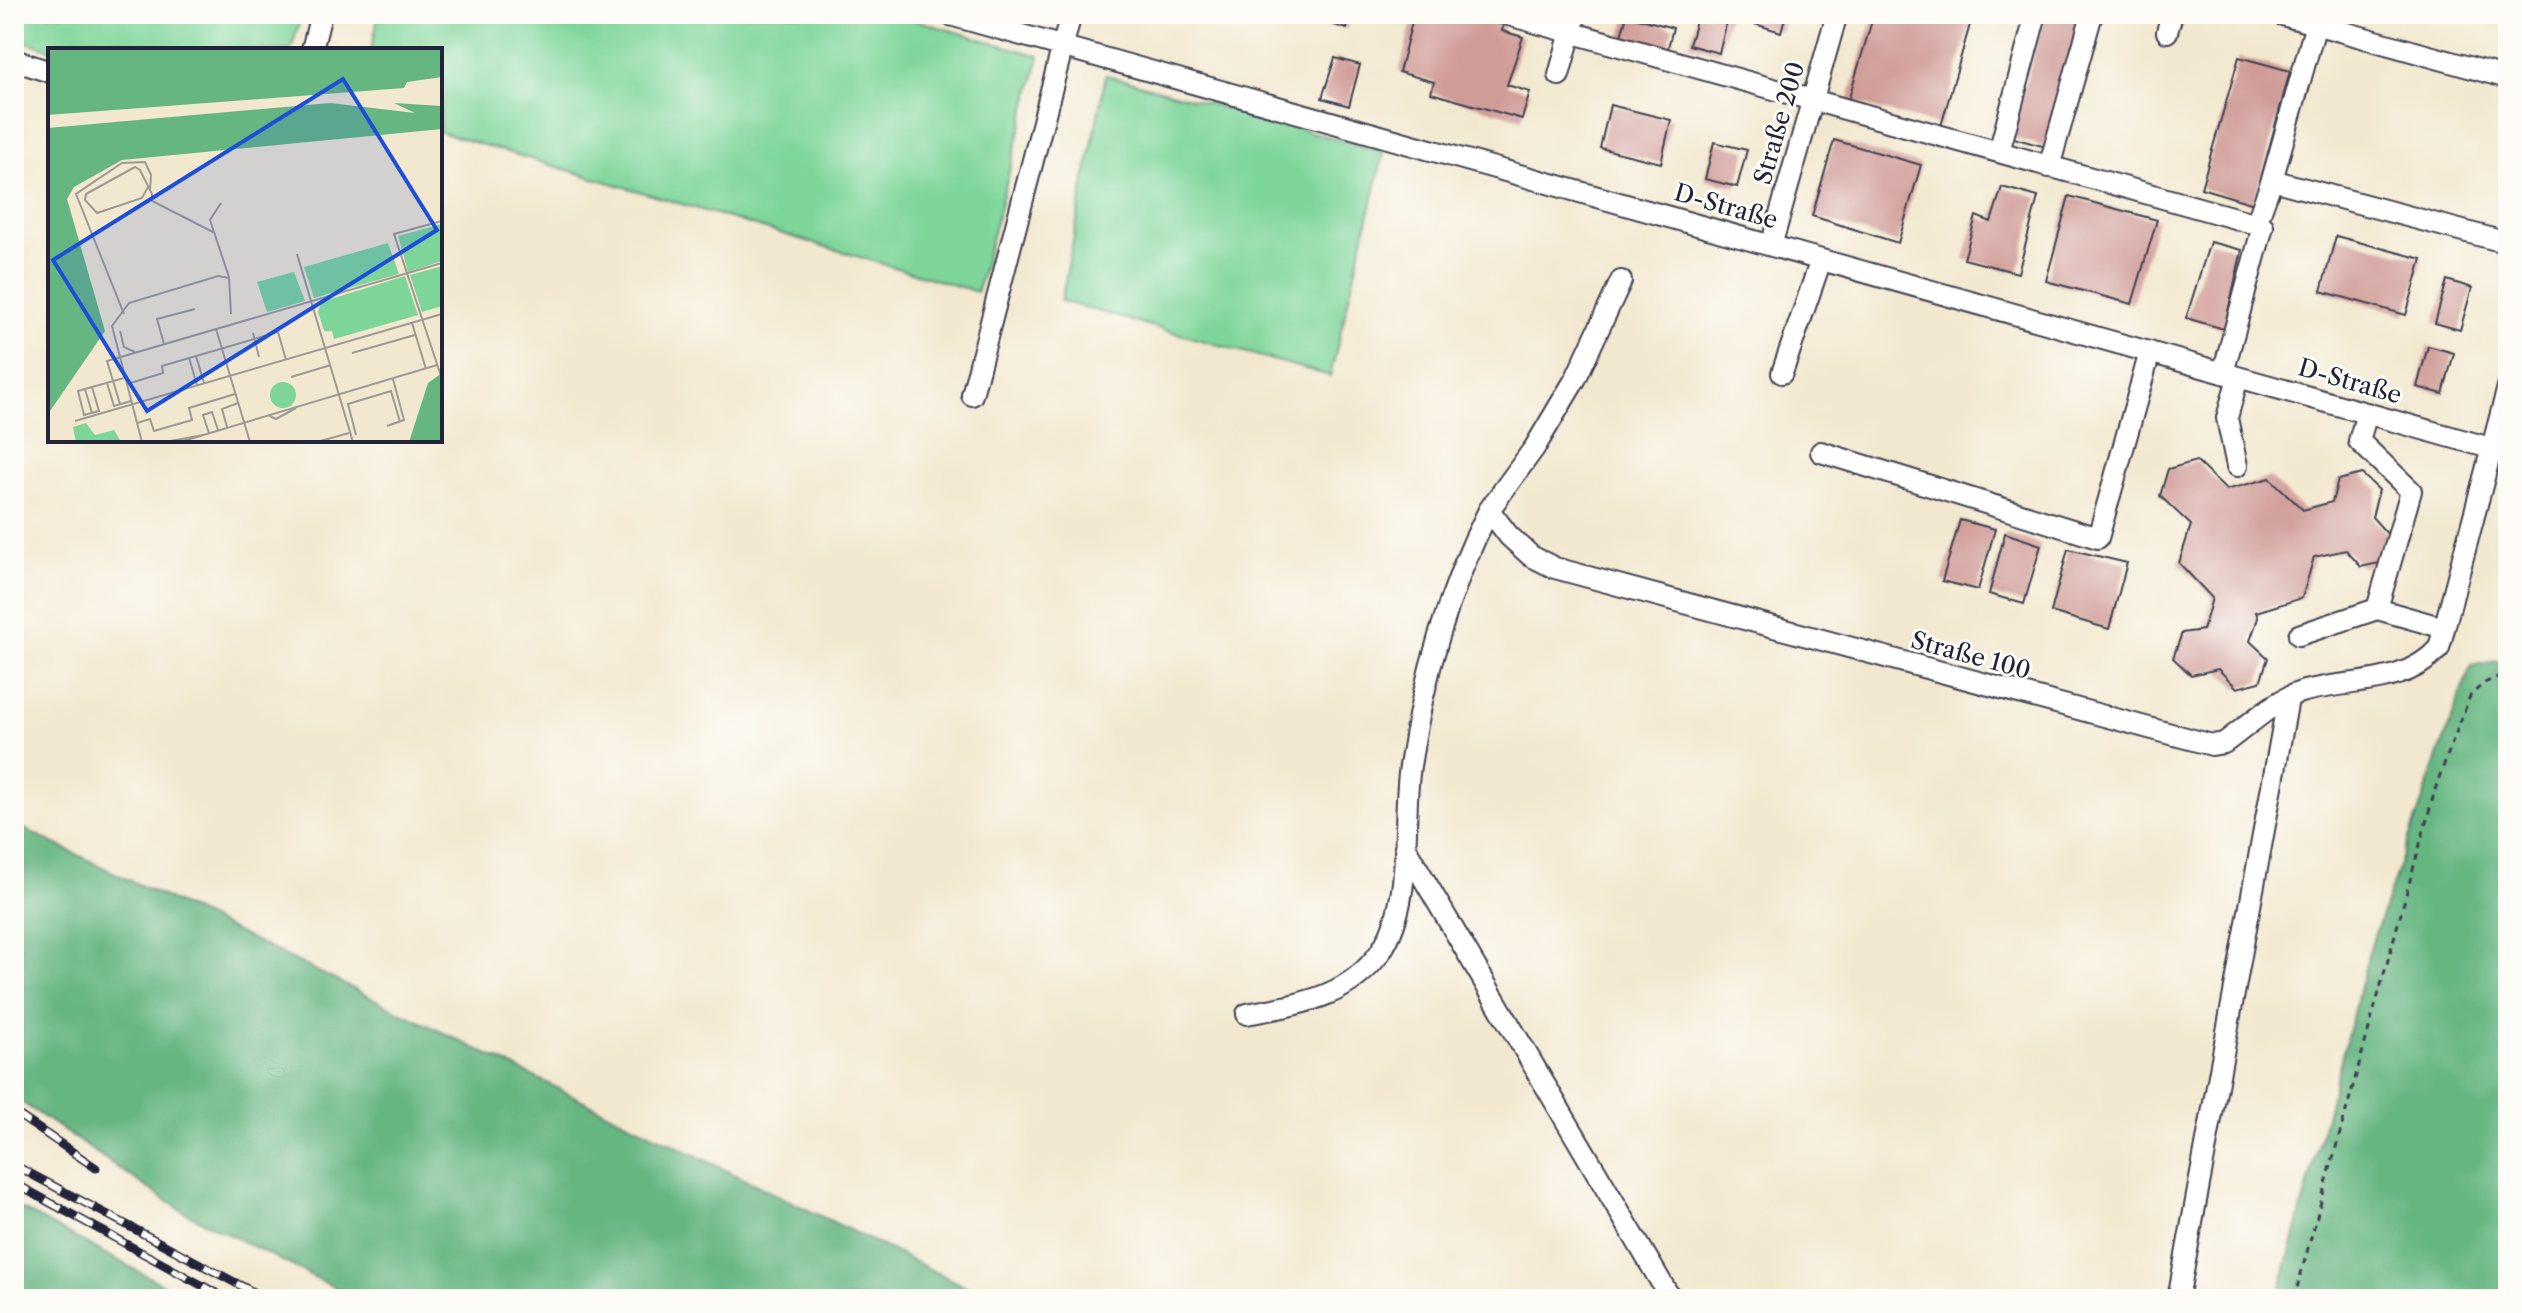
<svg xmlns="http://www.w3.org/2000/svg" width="2522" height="1313" viewBox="0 0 2522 1313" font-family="'Libre Caslon Text',serif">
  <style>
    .green { fill: #7dd59a; stroke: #507c6a; stroke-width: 2 }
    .forest { fill: #66b682; stroke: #446c5e; stroke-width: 2 }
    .building { fill: #d09c98 }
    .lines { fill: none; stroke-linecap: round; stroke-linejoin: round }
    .minor-casing { stroke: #414051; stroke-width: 24 }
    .path { stroke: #414051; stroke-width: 3; stroke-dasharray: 6 6; stroke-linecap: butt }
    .minor { stroke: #fff; stroke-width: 20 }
    .rail-casing { stroke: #22223b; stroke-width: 9 }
    .rail { stroke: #fdfcf7; stroke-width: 6; stroke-dasharray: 18; stroke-linecap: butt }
    .labels { text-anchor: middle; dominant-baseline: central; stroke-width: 6; stroke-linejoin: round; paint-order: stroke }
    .street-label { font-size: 24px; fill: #22223b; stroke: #fdfcf7 }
    .inset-road { fill: none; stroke: #9f9994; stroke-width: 2 }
    .view { fill: #1d4ed8; fill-opacity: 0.15; stroke: #1d4ed8; stroke-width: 4 }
    .inset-edge { fill: none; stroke: #22223b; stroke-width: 4 }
  </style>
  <rect width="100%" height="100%" fill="#fdfcf7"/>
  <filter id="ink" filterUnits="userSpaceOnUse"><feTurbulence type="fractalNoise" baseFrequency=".0125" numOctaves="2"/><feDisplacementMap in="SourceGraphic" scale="16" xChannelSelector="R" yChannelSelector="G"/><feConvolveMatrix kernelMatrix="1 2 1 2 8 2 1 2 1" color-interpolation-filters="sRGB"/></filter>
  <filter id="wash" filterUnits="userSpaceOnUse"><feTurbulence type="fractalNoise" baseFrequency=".006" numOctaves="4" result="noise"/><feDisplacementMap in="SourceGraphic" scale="32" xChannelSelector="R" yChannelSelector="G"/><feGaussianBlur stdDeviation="1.8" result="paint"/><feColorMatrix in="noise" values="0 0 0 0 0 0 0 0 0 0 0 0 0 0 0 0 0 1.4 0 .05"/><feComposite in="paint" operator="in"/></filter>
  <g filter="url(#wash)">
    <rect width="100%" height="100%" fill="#f2e8cf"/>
    <path class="green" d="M 14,14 L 302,14 L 291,50 L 52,50 L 14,38 Z
      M 379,14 L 894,14 L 1040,56 L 977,292 L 440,132 L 440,50 L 371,50 Z
      M 1106,75 L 1384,152 L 1330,376 L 1061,301 Z"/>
    <path class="forest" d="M 2508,660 L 2508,1299 L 2278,1299 L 2371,945 L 2471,665 Z
      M 14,824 L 952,1280 L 988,1299 L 358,1299 L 180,1210 L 14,1097 Z
      M 14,1205 L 190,1299 L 14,1299 Z"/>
    <g id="blocks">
      <path class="building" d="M 1298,14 L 1350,14 L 1347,29 Z
        M 1414,14 L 1446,14 L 1474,23 L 1476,14 L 1504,22 L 1502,31 L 1523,37 L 1507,85 L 1530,92 L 1522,119 L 1431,93 L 1434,82 L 1399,72 Z
        M 1698,14 L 1729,14 L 1719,53 L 1689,45 Z
        M 1747,14 L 1786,14 L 1781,32 L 1745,21 Z
        M 1874,14 L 1973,14 L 1941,126 L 1848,101 Z
        M 2045,14 L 2083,16 L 2046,147 L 2010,137 Z
        M 1627,15 L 1673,28 L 1666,55 L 1619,43 Z
        M 2239,57 L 2290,71 L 2254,204 L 2201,188 Z
        M 1335,58 L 1360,65 L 1349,106 L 1322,98 Z
        M 1610,105 L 1671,120 L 1661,163 L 1600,148 Z
        M 1834,140 L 1921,165 L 1898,243 L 1812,216 Z
        M 1714,142 L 1747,150 L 1737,187 L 1705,179 Z
        M 2002,187 L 2038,197 L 2018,273 L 1964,259 L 1976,216 L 1991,222 Z
        M 2069,196 L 2157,220 L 2132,304 L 2046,281 Z
        M 2336,236 L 2422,259 L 2406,315 L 2321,291 Z
        M 2210,242 L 2242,250 L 2224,329 L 2186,318 Z
        M 2447,280 L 2472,288 L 2460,330 L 2435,323 Z
        M 2428,346 L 2454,353 L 2443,394 L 2417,387 Z
        M 2196,461 L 2226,490 L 2270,478 L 2303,510 L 2332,502 L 2338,480 L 2362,474 L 2379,490 L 2372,517 L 2391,538 L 2384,562 L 2361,567 L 2346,550 L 2314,557 L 2302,598 L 2256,612 L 2258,618 L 2250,641 L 2268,658 L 2260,682 L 2237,688 L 2218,669 L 2191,675 L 2173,658 L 2182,633 L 2203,630 L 2212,598 L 2179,563 L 2191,525 L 2160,496 L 2168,469 Z
        M 1960,520 L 1995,529 L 1978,590 L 1942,581 Z
        M 2005,533 L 2041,545 L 2024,604 L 1989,594 Z
        M 2068,549 L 2127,563 L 2109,629 L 2051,612 Z"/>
    </g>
  </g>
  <g filter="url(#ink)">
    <use href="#blocks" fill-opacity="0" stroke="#414051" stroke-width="2"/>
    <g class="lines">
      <defs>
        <path id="minor" d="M 947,14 L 2508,453
          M 1505,14 L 2256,224 L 2272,180 L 2508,243
          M 2279,14 L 2508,78
          M 2167,32 L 2172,14
          M 312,50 L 321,14
          M 14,60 L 50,72
          M 1559,75 L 1576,14
          M 1999,152 L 2036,14
          M 2049,167 L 2092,14
          M 2272,180 L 2316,24
          M 1771,246 L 1837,14
          M 1621,281 L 1576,378 L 1535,447 L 1489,510 L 1509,536 L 1531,556 L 1555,568 L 2212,745 L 2224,743 C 2247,727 2274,700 2301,692 C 2348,679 2405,687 2439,648 L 2508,387
          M 1782,373 L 1821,260
          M 2223,373 L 2263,226 L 2256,224
          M 972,395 L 1071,14
          M 2367,413 L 2359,441 L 2411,491 L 2377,609
          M 1821,452 L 2098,538 L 2150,352
          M 2237,466 L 2227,418 L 2238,377
          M 2299,635 L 2377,609 L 2444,628
          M 1405,847 L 1668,1294 L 1666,1299
          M 1247,1014 C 1299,1004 1349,998 1381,951 C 1415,899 1401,824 1410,766 C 1423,679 1449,588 1489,510
          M 2178,1299 L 2288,699"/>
      </defs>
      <use href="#minor" class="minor-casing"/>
      <path class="path" d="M 2294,1299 L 2437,783 L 2470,696 L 2484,683 L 2508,673"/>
      <use href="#minor" class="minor"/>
      <defs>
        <path id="rail" d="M 14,1112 L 96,1168
          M 14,1165 L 266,1299
          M 14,1183 L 227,1299"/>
      </defs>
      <use href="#rail" class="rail-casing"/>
      <use href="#rail" class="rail"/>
    </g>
  </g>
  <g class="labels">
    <g class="street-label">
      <text transform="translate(1779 123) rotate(-74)">Straße 200</text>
      <text transform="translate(1726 206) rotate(16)">D-Straße</text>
      <text transform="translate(2350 381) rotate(16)">D-Straße</text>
      <text transform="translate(1971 655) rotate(15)">Straße 100</text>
    </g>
  </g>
  <g transform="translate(48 48)">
    <rect width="394" height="394" fill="#f2e8cf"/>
    <path d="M 394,176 L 394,213 L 360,224 L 350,188 ZM 340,195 L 351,226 L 266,250 L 256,219 ZM 394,218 L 394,258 L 374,264 L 362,227 ZM 246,224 L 257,253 L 219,264 L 209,234 ZM 357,228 L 370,267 L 286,291 L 284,283 L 276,283 L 270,264 L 273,254 ZM222 347a13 13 0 1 1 26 0a13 13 0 1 1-26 0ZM 38,375 L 47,387 L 66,382 L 73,394 L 28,394 L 25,379 Z" fill="#7dd59a"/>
    <path d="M 0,0 L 394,0 L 394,29 L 359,34 L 356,40 L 0,67 ZM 282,55 L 367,65 L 346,55 L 394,58 L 394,81 L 74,112 L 26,139 L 19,151 L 57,283 L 0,366 L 0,80 ZM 394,325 L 394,394 L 361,394 L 380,335 Z" fill="#66b682"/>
    <path class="inset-road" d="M 100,139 L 94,150 L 49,165 L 37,152 L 38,146 L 87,119 L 92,122 L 104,146 L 104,153 L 167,185M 173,155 L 162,172 L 181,229M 394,173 L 346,186 L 394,331M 249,206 L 305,394M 76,266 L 28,146 L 74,115 L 97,114 L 103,127 L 102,142M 364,275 L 378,321M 168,281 L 202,394M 72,283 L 76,299 L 87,304M 205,285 L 211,309M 116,296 L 109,271 L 147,261M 304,305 L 367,287M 148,308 L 156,335M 141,310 L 149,337M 243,329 L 283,317M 59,335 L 66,358 L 83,353M 79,336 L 115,325 L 114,318 L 230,284 L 238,312M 44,339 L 51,363 L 36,367 L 30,343 L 44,339 L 76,330M 37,341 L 44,365M 72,356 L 59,313 L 394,215M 220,367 L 228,371 L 248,360M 27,373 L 394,266M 89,375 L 102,371 L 106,383 L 144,372 L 141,360 L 187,346M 339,378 L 356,372 L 345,331M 179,379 L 174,361 L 190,355M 161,385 L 155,367 L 164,364 L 170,382M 308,387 L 300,356 L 343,343 L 352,374M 94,394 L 64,278 L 81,255 L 170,228 L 181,230 L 183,266M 117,394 L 155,387M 132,394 L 389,317M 269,394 L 301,385"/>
    <path class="view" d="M 295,31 L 389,182 L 99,363 L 5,212 Z"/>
    <rect width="394" height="394" class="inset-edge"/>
  </g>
  <rect width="2522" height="1313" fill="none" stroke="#fdfcf7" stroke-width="48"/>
</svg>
